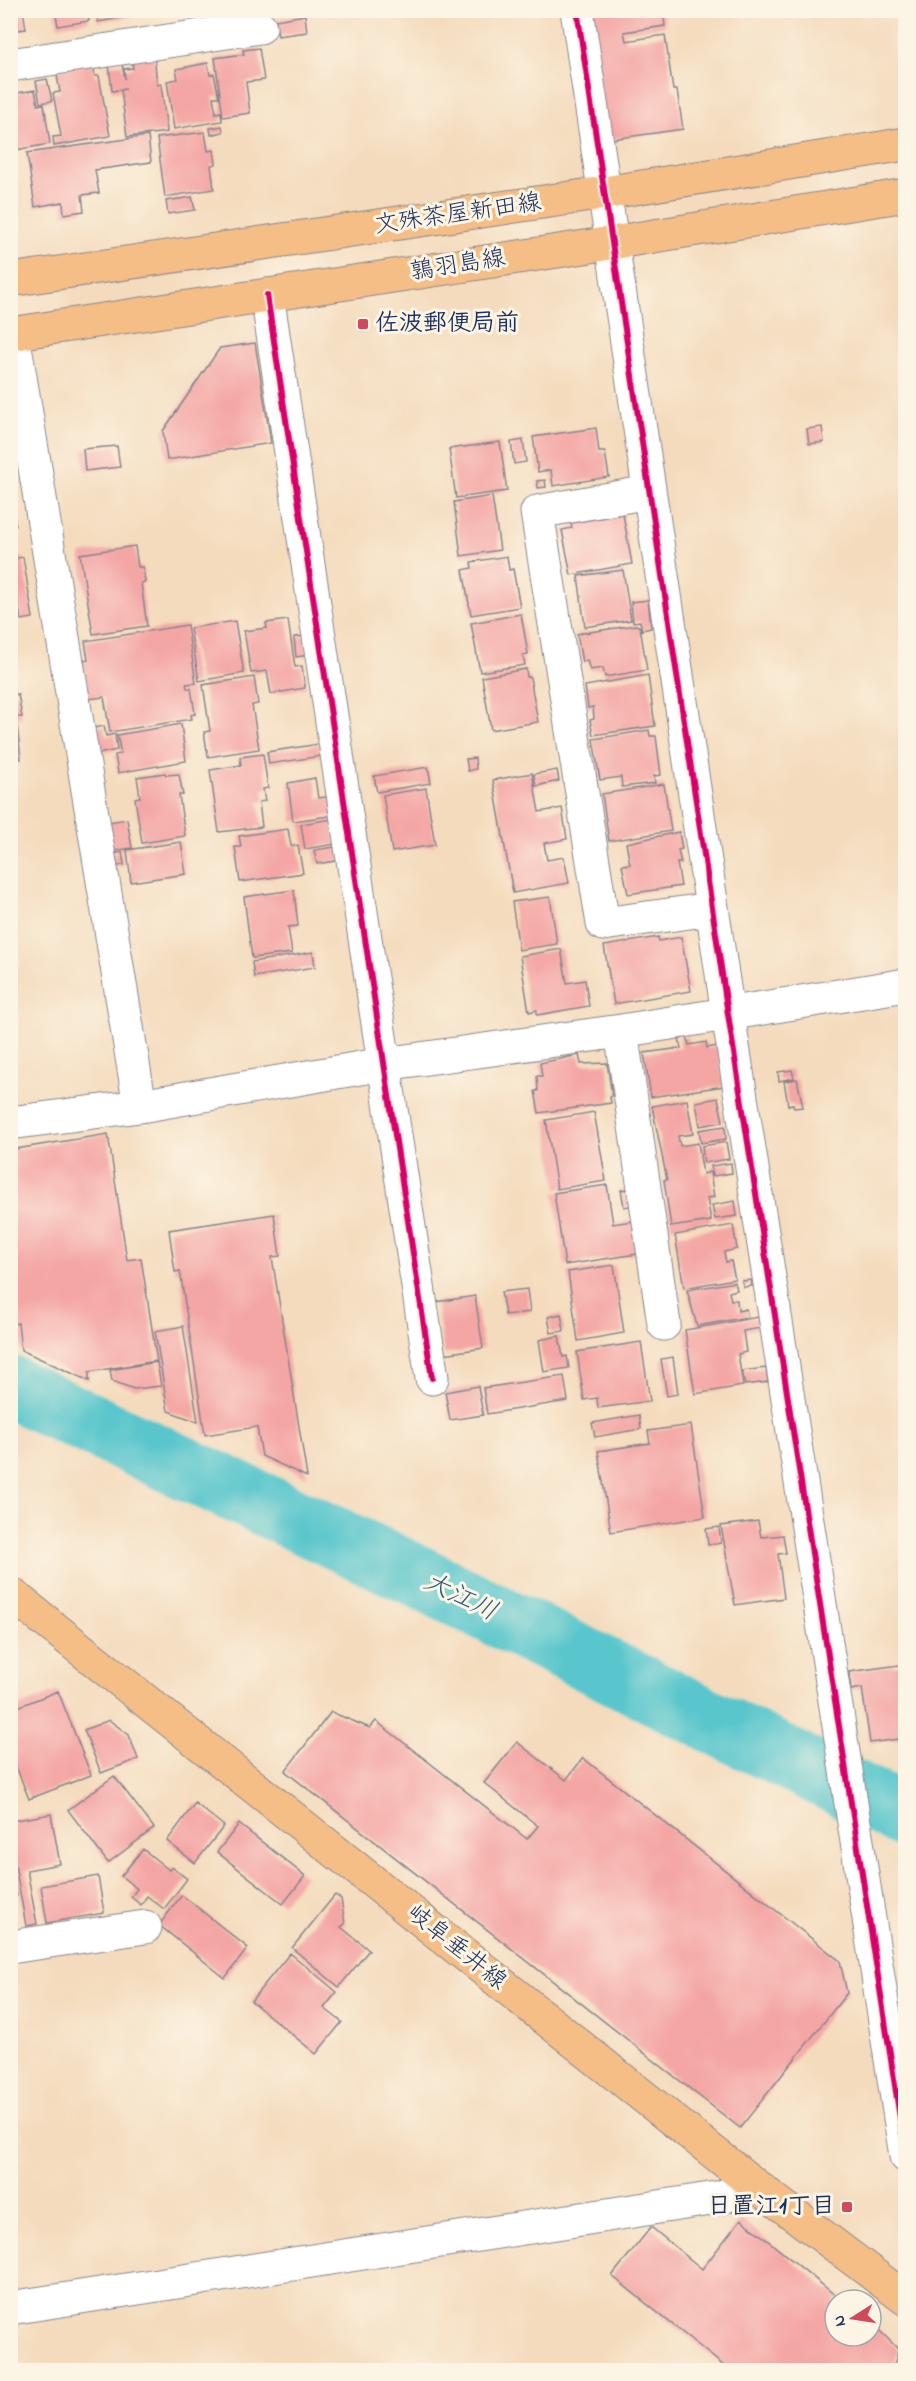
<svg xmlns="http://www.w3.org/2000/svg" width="916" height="2381" viewBox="0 0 916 2381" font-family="'Indie Flower','Klee One',sans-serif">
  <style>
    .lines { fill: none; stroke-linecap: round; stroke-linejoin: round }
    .river { stroke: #58c6cc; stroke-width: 63 }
    .building { fill: #f4a6a4 }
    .minor-casing { stroke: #88858e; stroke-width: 35 }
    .major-casing { stroke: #88858e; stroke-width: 35 }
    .minor { stroke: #fff; stroke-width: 33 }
    .major { stroke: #f6be87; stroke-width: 33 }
    .cycleway-casing { stroke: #fcf5e5; stroke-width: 10 }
    .cycleway { stroke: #d6006c; stroke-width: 6 }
    .poi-dot { fill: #d1495b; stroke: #fcf5e5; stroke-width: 2 }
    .labels { text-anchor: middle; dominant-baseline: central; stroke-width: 6; stroke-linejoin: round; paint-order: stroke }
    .street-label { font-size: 24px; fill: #1b2f5e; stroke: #fcf5e5 }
    .poi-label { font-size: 24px; font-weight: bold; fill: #1b2f5e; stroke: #fcf5e5; text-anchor: start }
    .water-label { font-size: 26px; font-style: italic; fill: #2d5c7f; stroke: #fcf5e5 }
  </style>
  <rect width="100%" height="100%" fill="#fcf5e5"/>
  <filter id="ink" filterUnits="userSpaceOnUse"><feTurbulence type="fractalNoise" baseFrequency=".0167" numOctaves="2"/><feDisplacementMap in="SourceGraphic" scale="12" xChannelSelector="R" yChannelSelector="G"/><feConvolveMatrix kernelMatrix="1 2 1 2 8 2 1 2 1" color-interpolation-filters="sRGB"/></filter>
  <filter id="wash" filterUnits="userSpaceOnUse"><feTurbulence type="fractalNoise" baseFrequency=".008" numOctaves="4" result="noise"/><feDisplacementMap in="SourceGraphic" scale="24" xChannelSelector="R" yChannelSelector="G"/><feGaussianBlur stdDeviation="1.35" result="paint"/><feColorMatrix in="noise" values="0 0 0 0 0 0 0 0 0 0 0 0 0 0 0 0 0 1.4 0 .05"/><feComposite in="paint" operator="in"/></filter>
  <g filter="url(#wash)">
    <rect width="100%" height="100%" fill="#f4dbbd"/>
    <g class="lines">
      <path class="river" d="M 10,1387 L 415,1575 L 906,1817"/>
    </g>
    <g id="blocks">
      <path class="building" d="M 10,10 L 23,10 L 26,29 L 10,31 Z
        M 55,10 L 144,10 L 145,14 L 98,22 L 96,13 L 88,14 L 89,21 L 58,26 Z
        M 588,10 L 663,10 L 665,26 L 624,32 L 626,41 L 665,35 L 673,90 L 677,90 L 683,129 L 606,140 Z
        M 305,15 L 307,32 L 278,36 L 275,20 Z
        M 259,48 L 264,80 L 246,82 L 250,113 L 223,117 L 215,58 L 244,54 L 243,50 Z
        M 154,53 L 157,85 L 161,84 L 167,132 L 127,137 L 121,90 L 126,89 L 112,91 L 109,65 L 122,64 L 125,79 L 124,69 L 133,68 L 131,57 Z
        M 93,63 L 95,76 L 99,76 L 110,136 L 54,146 L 53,137 L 61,136 L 53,93 L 60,92 L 56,70 Z
        M 208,63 L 210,75 L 214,74 L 219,97 L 213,97 L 216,113 L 221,112 L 222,121 L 174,129 L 167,81 L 178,79 L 176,69 Z
        M 47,79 L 52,101 L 40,103 L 36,81 Z
        M 35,90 L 38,105 L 44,104 L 50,144 L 10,151 L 10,94 Z
        M 222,126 L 223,132 L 211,135 L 210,128 Z
        M 205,132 L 208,151 L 214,150 L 216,164 L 211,165 L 214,189 L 165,197 L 157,138 Z
        M 148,136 L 151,162 L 95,170 L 99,193 L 82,195 L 84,211 L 64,214 L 63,202 L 35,207 L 27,153 Z
        M 192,197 L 195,210 L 168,214 L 166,201 Z
        M 255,343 L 271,443 L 167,460 L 163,431 L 220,348 Z
        M 822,427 L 824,442 L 809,444 L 807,429 Z
        M 596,428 L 599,452 L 605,452 L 609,477 L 553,486 L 551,470 L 538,472 L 533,437 Z
        M 523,440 L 526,462 L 514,464 L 511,442 Z
        M 500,442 L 507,491 L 456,498 L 449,449 Z
        M 117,446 L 120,467 L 85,471 L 83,449 Z
        M 545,480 L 546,487 L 538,488 L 537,481 Z
        M 492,496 L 500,550 L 461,556 L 454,502 Z
        M 10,498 L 16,526 L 10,527 Z
        M 623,514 L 632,564 L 571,575 L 562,530 L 572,528 L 571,523 Z
        M 135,546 L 138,567 L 143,567 L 145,582 L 141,583 L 147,626 L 93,634 L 80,554 Z
        M 507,556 L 509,570 L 513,569 L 520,607 L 471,615 L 463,570 L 472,568 L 471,562 Z
        M 23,557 L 33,618 L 21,620 L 11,559 Z
        M 623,570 L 631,620 L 585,627 L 578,576 Z
        M 648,600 L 651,628 L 642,630 L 640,621 L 633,622 L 631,602 Z
        M 521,614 L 528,654 L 523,655 L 525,665 L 480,672 L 471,623 Z
        M 288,620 L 295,667 L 302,666 L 305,688 L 271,694 L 267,671 L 251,673 L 244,631 L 267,628 L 266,623 Z
        M 235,621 L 244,673 L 199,681 L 190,628 Z
        M 187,625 L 196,683 L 186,684 L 187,688 L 191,688 L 195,714 L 191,715 L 192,719 L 110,732 L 104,697 L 80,700 L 75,662 L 88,660 L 85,641 Z
        M 636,625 L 640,627 L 647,670 L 605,677 L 603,668 L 590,670 L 587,660 L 582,662 L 577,634 Z
        M 306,636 L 309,655 L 296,657 L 294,637 Z
        M 526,669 L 527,677 L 530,677 L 538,722 L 491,730 L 482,677 Z
        M 648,675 L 655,726 L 593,735 L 590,720 L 594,719 L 593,707 L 588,708 L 585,686 Z
        M 254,677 L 258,704 L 252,705 L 259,749 L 208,757 L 204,732 L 210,731 L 203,685 Z
        M 10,690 L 13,695 L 18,694 L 22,717 L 16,717 L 21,759 L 10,760 Z
        M 181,724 L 186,761 L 118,773 L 115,755 L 121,754 L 117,735 Z
        M 104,726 L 106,736 L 115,734 L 117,750 L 93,755 L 88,729 Z
        M 649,730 L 650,736 L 656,736 L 661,775 L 654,776 L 655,783 L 622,787 L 621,777 L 600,780 L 593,739 Z
        M 319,744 L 322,756 L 269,764 L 267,752 Z
        M 263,754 L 268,788 L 263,789 L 265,801 L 259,802 L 262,827 L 219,832 L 210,770 L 241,765 L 240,757 Z
        M 475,758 L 476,769 L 468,771 L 466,759 Z
        M 428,767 L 431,783 L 377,792 L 374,776 Z
        M 557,770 L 559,781 L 536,786 L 534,774 Z
        M 165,773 L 166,775 L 179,774 L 183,795 L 179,795 L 185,836 L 142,843 L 135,798 L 140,797 L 137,777 Z
        M 532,773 L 539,812 L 562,808 L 567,839 L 544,843 L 547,860 L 564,857 L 569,883 L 513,893 L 493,780 Z
        M 315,778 L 318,798 L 334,796 L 337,815 L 293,821 L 288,783 Z
        M 664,784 L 671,831 L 609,841 L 602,794 Z
        M 426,788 L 435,845 L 392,852 L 383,795 Z
        M 127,819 L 132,848 L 108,852 L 102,823 Z
        M 332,819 L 336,844 L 305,849 L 301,824 Z
        M 288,829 L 291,846 L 298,845 L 303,873 L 240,882 L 235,847 L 241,847 L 239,836 Z
        M 679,832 L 682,849 L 678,850 L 681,863 L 677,863 L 681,886 L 628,894 L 622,865 L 630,864 L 626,843 Z
        M 181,842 L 186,874 L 131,882 L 127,850 Z
        M 341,846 L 342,860 L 317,864 L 314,850 Z
        M 122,852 L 124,865 L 106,868 L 103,856 Z
        M 294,890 L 298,926 L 288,927 L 292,953 L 252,958 L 244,897 Z
        M 550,897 L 557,944 L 519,950 L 512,902 Z
        M 658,937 L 659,941 L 681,937 L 691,991 L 614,1004 L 604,946 Z
        M 561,949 L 567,983 L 585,980 L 589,1006 L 537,1015 L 537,1010 L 529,1012 L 520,956 Z
        M 313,952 L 315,967 L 254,977 L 252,962 Z
        M 687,1037 L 689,1045 L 706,1042 L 707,1048 L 718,1046 L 724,1086 L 651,1097 L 644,1053 L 681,1048 L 679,1039 Z
        M 579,1055 L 581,1064 L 607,1063 L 612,1096 L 610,1097 L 611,1103 L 539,1113 L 535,1091 L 538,1091 L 537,1076 L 542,1076 L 540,1063 Z
        M 792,1070 L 794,1078 L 779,1081 L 778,1072 Z
        M 797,1079 L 803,1107 L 794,1108 L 793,1104 L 788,1105 L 784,1081 Z
        M 718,1098 L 723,1122 L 700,1126 L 696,1102 Z
        M 687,1100 L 693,1134 L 678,1136 L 680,1146 L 698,1143 L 703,1174 L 710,1172 L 714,1197 L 707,1198 L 711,1221 L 671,1227 L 664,1180 L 667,1180 L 652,1106 Z
        M 594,1112 L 606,1181 L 557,1189 L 546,1120 Z
        M 725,1126 L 726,1139 L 701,1143 L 699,1130 Z
        M 108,1134 L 127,1260 L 141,1258 L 157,1361 L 89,1372 L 89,1381 L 21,1350 L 18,1323 L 10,1325 L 10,1150 Z
        M 726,1142 L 729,1159 L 704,1163 L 702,1146 Z
        M 731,1163 L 732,1173 L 713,1176 L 711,1166 Z
        M 607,1185 L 613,1224 L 632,1221 L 637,1254 L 565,1265 L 554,1193 Z
        M 628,1189 L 630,1206 L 624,1207 L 621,1190 Z
        M 735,1201 L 737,1216 L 715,1219 L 712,1205 Z
        M 274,1214 L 280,1256 L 272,1257 L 307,1477 L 262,1456 L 257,1427 L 205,1435 L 180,1271 L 175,1272 L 169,1230 Z
        M 733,1225 L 737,1249 L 724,1252 L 726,1262 L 731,1261 L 735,1279 L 684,1288 L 675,1235 Z
        M 614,1265 L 624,1333 L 578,1341 L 568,1272 Z
        M 751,1280 L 752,1286 L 743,1287 L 742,1281 Z
        M 735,1282 L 737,1290 L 729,1292 L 731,1300 L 737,1300 L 738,1311 L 746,1309 L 748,1317 L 697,1326 L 687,1290 Z
        M 527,1289 L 530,1312 L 505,1315 L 501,1292 Z
        M 475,1296 L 483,1348 L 444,1354 L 436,1302 Z
        M 561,1314 L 564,1331 L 551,1333 L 548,1317 Z
        M 758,1317 L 761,1328 L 743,1331 L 746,1352 L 738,1354 L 743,1386 L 695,1394 L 685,1330 Z
        M 183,1326 L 198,1422 L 168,1411 L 155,1331 Z
        M 559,1336 L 563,1357 L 567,1356 L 569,1368 L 544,1372 L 539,1340 Z
        M 641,1342 L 650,1401 L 598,1408 L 597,1398 L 584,1400 L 577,1352 Z
        M 673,1357 L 678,1394 L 667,1396 L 661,1359 Z
        M 157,1362 L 161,1386 L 134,1389 L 112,1381 L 110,1370 Z
        M 766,1368 L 768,1382 L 745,1385 L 742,1371 Z
        M 564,1376 L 568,1401 L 487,1414 L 483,1388 Z
        M 478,1386 L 483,1415 L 450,1420 L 445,1392 Z
        M 639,1415 L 641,1429 L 595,1437 L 592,1423 Z
        M 691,1425 L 705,1517 L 611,1532 L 598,1451 L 650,1443 L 648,1431 Z
        M 758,1521 L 761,1537 L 783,1535 L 786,1553 L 778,1554 L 784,1598 L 735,1605 L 721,1526 Z
        M 719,1527 L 721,1543 L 708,1545 L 706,1529 Z
        M 906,1664 L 906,1738 L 870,1743 L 862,1688 L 851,1690 L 849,1672 Z
        M 58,1691 L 91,1775 L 29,1799 L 10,1751 L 10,1710 Z
        M 331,1712 L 370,1728 L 376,1721 L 527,1839 L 538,1826 L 484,1783 L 517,1742 L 566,1780 L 583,1758 L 840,1961 L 847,1993 L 740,2128 L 285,1771 Z
        M 109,1720 L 129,1735 L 138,1759 L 101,1773 L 84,1730 Z
        M 114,1776 L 154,1828 L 108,1863 L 68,1810 Z
        M 195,1803 L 224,1826 L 195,1863 L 167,1841 Z
        M 51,1814 L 60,1864 L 27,1870 L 37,1924 L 26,1926 L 10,1837 L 10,1821 Z
        M 239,1824 L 305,1876 L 283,1904 L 217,1852 Z
        M 143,1849 L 169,1870 L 172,1867 L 187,1879 L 164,1909 L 147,1896 L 141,1905 L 131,1897 L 137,1889 L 121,1876 Z
        M 10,1862 L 17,1896 L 10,1897 Z
        M 98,1876 L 104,1913 L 47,1923 L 41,1886 Z
        M 182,1895 L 248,1948 L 225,1978 L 159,1925 Z
        M 335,1895 L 341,1899 L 345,1924 L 341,1927 L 369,1950 L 339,1987 L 292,1948 Z
        M 290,1953 L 337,1992 L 324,2008 L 342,2022 L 316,2054 L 251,2001 Z
        M 741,2219 L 841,2300 L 835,2300 L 835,2336 L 871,2336 L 871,2324 L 882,2333 L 899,2350 L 892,2370 L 729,2370 L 612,2276 L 651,2227 L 702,2269 Z"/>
    </g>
  </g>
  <g filter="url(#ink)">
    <use href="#blocks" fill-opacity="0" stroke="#88858e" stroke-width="1.5"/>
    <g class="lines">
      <defs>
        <path id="minor" d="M 577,10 L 728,1014 L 906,2156
          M 10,65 L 260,27
          M 267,295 L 432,1378
          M 13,334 L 140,1106
          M 649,492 L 537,512 L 603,924 L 712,909
          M 621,1031 L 664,1324
          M 10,1123 L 140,1106 L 384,1064 L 621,1031 L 906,985
          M 10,1947 L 145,1927
          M 10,2308 L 723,2197 L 751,2182"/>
        <path id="major" d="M 10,280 L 604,193 L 906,144
          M 10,334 L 611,243 L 906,195
          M 10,1593 L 751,2182 L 906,2299"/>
      </defs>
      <use href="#minor" class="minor-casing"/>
      <use href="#major" class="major-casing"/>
      <use href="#minor" class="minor"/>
      <use href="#major" class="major"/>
      <defs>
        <path id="cycleway" d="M 577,10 L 728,1014 L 906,2156
          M 267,295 L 432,1378"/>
      </defs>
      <use href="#cycleway" class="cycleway-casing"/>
      <use href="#cycleway" class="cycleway"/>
    </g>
  </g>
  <g class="poi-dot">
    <rect x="357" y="318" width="12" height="12" rx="3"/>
    <rect x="841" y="2201" width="12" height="12" rx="3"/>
  </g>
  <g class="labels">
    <g class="street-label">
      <text transform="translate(458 215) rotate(-8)">文殊茶屋新田線</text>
      <text transform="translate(458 266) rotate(-9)">鶉羽島線</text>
      <text transform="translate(456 1948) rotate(39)">岐阜垂井線</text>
    </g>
    <g class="poi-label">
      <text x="375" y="324">佐波郵便局前</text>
      <text x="835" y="2207" text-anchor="end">日置江1丁目</text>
    </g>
    <g class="water-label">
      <text transform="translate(460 1598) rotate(26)">大江川</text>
    </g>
  </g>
  <rect width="916" height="2381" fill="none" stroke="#fcf5e5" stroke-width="36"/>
  <g transform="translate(853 2318) rotate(258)"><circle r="28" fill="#fcf5e5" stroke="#a2a6af" stroke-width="1.5"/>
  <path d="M0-4.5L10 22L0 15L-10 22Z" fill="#d1495b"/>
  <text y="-9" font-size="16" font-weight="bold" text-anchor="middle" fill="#1b2f5e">N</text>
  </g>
</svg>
